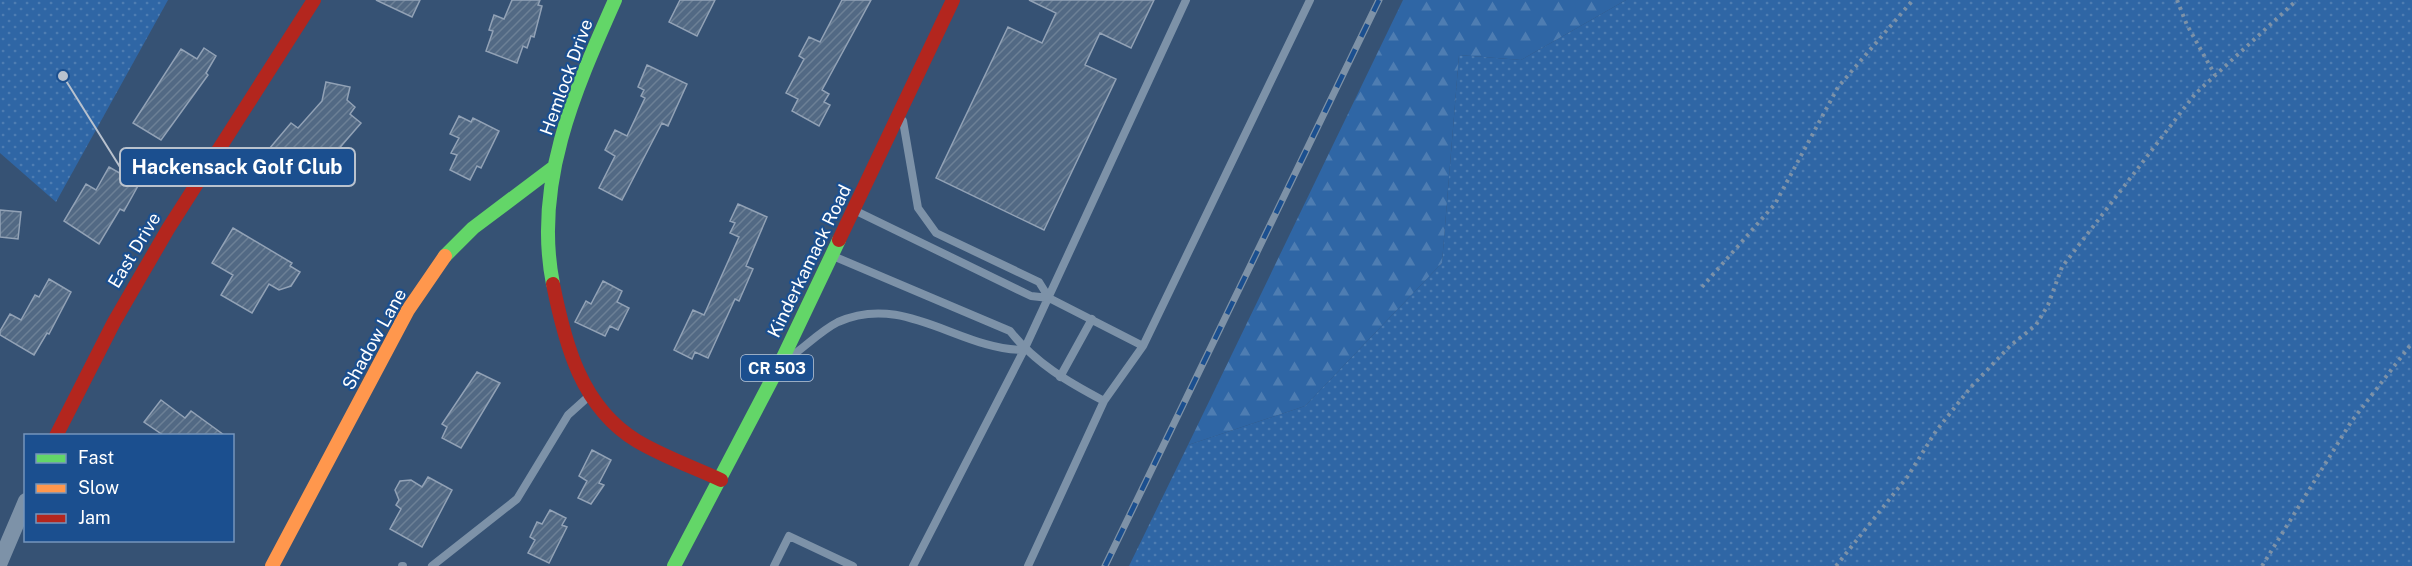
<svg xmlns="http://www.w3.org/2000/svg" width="2412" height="566" viewBox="0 0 2412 566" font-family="'Public Sans',sans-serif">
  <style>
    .grass { fill: url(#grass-dots) }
    .forest { fill: url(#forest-firs) }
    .building { fill: url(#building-hatch); stroke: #92a2b6; stroke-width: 1.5 }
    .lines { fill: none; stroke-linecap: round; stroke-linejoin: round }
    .path { stroke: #7d92a8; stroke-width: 4; stroke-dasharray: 3 4.5; stroke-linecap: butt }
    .lane { stroke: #7d92a8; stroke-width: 8 }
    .street { stroke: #7d92a8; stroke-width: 16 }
    .fast { stroke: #63d668; stroke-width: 14 }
    .slow { stroke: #ff974d; stroke-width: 14 }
    .jam { stroke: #b3261e; stroke-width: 14 }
    .rail-casing { stroke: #7e92a7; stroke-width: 7 }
    .rail { stroke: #1b4f8f; stroke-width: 4.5; stroke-dasharray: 14; stroke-linecap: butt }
    .labels { text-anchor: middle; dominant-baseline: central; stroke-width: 4.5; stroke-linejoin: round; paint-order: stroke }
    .shield { fill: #1b4f8f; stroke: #bbcadd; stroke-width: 1.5 }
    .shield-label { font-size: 16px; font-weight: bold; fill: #fff }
    .street-label { font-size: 18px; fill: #fff; stroke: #1b4f8f }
    .leader { fill: none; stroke: #b9c2ce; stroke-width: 2 }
    .callout-dot { fill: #b9c2ce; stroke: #1b4f8f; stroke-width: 2 }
    .callout { fill: #1b4f8f; stroke: #b9c2ce; stroke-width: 2 }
    .callout-label { font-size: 20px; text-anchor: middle; font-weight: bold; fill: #fff }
  </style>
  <defs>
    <pattern id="grass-dots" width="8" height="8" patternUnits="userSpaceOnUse" patternTransform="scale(1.5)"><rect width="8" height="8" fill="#2f66a5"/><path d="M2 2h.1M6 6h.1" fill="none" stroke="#4e7db2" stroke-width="1.8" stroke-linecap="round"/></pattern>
    <pattern id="forest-firs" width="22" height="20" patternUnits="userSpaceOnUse" patternTransform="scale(1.5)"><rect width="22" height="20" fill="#2f66a5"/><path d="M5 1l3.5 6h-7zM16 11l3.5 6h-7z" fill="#4e7db2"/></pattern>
    <pattern id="building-hatch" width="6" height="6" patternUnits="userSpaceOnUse" patternTransform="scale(1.5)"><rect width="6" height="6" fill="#526984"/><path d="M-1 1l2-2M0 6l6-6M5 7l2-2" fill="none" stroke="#6c8096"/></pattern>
  </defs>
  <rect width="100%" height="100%" fill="#365274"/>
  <path class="grass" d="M 0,0 L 168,0 L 56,202 L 0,153 Z
    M 1626,0 L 2412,0 L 2412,566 L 1129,566 L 1188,445 L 1305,406 L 1442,263 L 1459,55 L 1521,60 Z"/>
  <path class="forest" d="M 1403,0 L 1626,0 L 1521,60 L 1459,55 L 1442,263 L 1305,406 L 1188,445 Z"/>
  <path class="building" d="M 376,0 L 420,0 L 412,17 Z
    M 512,0 L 540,0 L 538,5 L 542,6 L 534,37 L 531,36 L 527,48 L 523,46 L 517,63 L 486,51 L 493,31 L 489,30 L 494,15 L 504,19 Z
    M 680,0 L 715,0 L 697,36 L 669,22 Z
    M 842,0 L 871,0 L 822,90 L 829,94 L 824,102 L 830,105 L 819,126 L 792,111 L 798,99 L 786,93 L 804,59 L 799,56 L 809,37 L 820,42 Z
    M 1029,0 L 1154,0 L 1131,48 L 1100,33 L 1085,65 L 1116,79 L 1044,230 L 936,178 L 1008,27 L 1042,43 L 1056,13 Z
    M 204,48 L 216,56 L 206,73 L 208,75 L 161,140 L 133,123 L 181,49 L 197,59 Z
    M 647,65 L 687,84 L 668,126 L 662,123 L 622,200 L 599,188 L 615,156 L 605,150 L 615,130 L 627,136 L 645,98 L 641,96 L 644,90 L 638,87 Z
    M 326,82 L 350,87 L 347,100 L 355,107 L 350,114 L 361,123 L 330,159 L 322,153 L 296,183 L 264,155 L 291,123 L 298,128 L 322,101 Z
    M 459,116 L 471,122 L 473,118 L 499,131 L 481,168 L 477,166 L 470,180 L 450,170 L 457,155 L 451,153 L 459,138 L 450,134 Z
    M 109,167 L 139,184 L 124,211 L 120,209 L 99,244 L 64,221 L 86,184 L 96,190 Z
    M 738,204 L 767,217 L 746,266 L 753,269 L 739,301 L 735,299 L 708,358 L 695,352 L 692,359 L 674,350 L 693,310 L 704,315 L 739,237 L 730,233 L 735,223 L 730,221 Z
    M 0,210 L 21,212 L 18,239 L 0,237 Z
    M 233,228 L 292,263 L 290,266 L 300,272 L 291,286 L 279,290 L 269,284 L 252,313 L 221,295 L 233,275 L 212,263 Z
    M 49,279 L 71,292 L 49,334 L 47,333 L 34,355 L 0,335 L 0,331 L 10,314 L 21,320 L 35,295 L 39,297 Z
    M 603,281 L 622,291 L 617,302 L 629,308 L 618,330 L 610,326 L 605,336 L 575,322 L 586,301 L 591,304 Z
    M 477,372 L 500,383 L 461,448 L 442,438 L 447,427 L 442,424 Z
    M 161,400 L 185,418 L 191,411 L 224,435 L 163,435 L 144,422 Z
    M 592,450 L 611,460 L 599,483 L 604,485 L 591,504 L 578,498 L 587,481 L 579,476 Z
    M 428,477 L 452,490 L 422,547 L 390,529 L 401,509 L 396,505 L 399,500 L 395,490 L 400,481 L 411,480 L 422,487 Z
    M 550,510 L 566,518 L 562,525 L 567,527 L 549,563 L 528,553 L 535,540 L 530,537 L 537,522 L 542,524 Z"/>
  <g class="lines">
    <path class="path" d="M 2177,0 L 2187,25 L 2215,75
      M 1702,287 L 1775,204 L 1838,87 L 1913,0
      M 1836,566 L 1908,476 L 1936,431 L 1971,387 L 2010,346 L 2036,325 L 2048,305 L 2062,267 L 2195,94 L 2297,0
      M 2262,566 L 2351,422 L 2412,343"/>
    <path class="lane" d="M 903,121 L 918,208 L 936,233 L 1039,282 L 1049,298
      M 854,210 L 1031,296 L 1049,298 L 1143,346 L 1310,0
      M 833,256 L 1010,331 C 1035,363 1068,382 1104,401 L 1028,566
      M 793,355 C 807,345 822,330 838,322 C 905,292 959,350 1024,350
      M 1060,377 L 1092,319
      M 1104,401 L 1143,346
      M 402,566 L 403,566
      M 432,566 L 517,499 L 568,415 L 588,397
      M 774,566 L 789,536 L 853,566
      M 913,566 L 1024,350 L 1186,0"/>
    <path class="street" d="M 0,562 L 26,501"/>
    <path class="fast" d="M 445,256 L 473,228 L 554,167
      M 553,284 C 533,183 575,90 615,0
      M 674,566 L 779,366 L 839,240"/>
    <path class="slow" d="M 272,566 L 408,310 L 445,256"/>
    <path class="jam" d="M 839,240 L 953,0
      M 553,284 C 565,344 581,407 637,441 C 664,457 693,467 721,480
      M 56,436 L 114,322 L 168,229 L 314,0"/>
    <defs>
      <path id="rail" d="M 1105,566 L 1379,0"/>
    </defs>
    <use href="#rail" class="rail-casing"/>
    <use href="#rail" class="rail"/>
  </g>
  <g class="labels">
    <rect class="shield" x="741" y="355" width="72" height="26" rx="4.5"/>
    <g class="shield-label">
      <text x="777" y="368">CR 503</text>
    </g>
    <g class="street-label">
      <text transform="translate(566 77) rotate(-70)">Hemlock Drive</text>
      <text transform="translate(134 250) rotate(-59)">East Drive</text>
      <text transform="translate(809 261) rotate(-64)">Kinderkamack Road</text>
      <text transform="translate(374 339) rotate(-61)">Shadow Lane</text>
    </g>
  </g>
  <path class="leader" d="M63 76L120 167"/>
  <circle class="callout-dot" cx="63" cy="76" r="6"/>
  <rect class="callout" x="120" y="148" width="235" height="38" rx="6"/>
  <g class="callout-label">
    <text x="237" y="174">Hackensack Golf Club</text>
  </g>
  <rect x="24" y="434" width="210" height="108" fill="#1b4f8f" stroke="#7695bc" stroke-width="1.5"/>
  <rect x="36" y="454" width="30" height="9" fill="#63d668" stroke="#7695bc" stroke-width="1.5"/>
  <text x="78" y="464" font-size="18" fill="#ffffff">Fast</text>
  <rect x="36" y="484" width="30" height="9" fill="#ff974d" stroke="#7695bc" stroke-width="1.5"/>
  <text x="78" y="494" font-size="18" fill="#ffffff">Slow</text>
  <rect x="36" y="514" width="30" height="9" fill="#b3261e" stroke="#7695bc" stroke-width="1.5"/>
  <text x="78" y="524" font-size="18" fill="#ffffff">Jam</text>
</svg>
